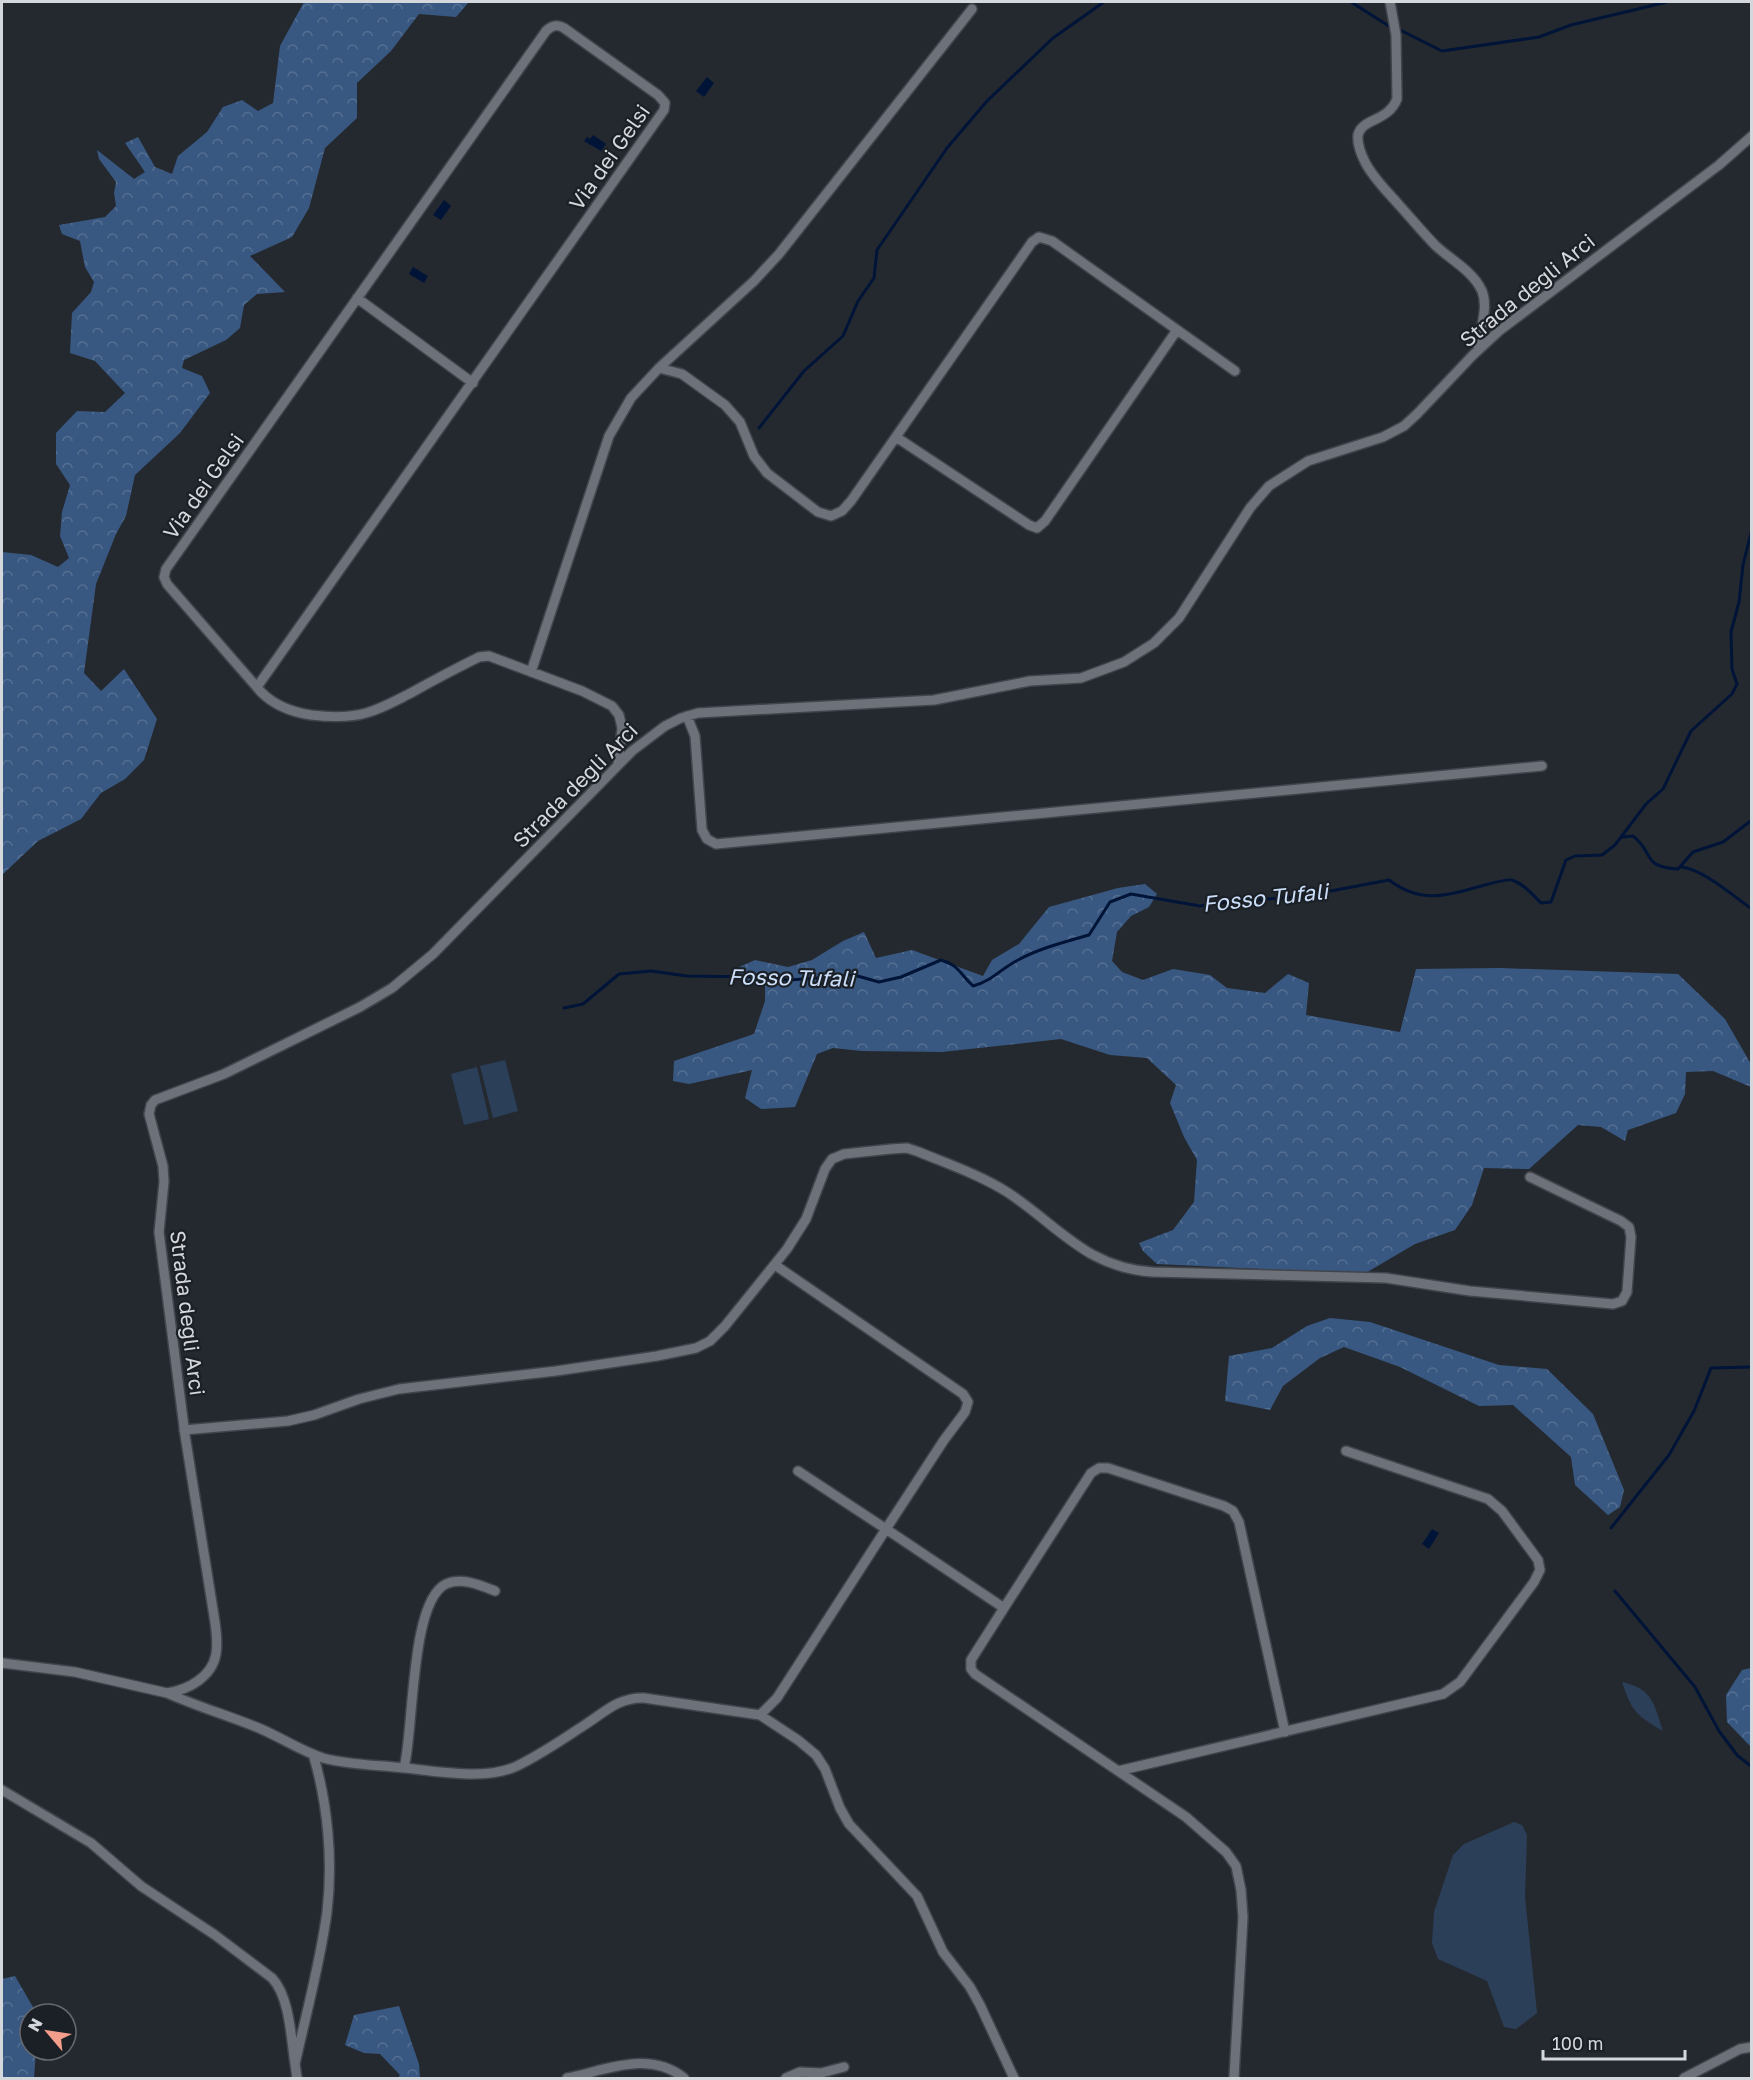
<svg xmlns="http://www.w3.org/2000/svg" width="1753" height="2080" viewBox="0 0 1753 2080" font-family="'Golos Text',sans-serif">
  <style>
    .grass { fill: #2c3f59 }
    .forest { fill: url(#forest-crowns) }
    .water { fill: #001438 }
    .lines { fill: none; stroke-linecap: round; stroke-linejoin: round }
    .stream { stroke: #001438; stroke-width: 3 }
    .street-casing { stroke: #41454b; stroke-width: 12 }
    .street { stroke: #6d727a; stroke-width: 9 }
    .labels { text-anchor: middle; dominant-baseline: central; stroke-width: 4.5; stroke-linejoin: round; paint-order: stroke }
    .street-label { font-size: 21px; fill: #d4d7db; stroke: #1b2026 }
    .water-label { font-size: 22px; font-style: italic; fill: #cbdef9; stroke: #1b2026 }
  </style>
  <defs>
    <pattern id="forest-crowns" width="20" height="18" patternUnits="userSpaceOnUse" patternTransform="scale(1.5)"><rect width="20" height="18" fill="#395881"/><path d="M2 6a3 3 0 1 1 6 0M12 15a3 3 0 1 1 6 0" fill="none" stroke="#556f92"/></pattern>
  </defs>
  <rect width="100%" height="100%" fill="#242930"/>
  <path class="grass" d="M 505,1060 L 518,1111 L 493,1118 L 480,1066 Z
    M 477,1067 L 489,1119 L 464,1125 L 451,1074 Z
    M 1622,1682 C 1653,1689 1654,1704 1663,1731 C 1636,1715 1632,1712 1622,1682 Z
    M 1514,1822 L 1522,1825 L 1527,1835 L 1525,1897 L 1537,2013 L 1516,2029 L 1504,2027 L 1487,1981 L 1438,1959 L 1432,1943 L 1434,1912 L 1453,1855 L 1464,1844 Z"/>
  <path class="forest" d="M 304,2 L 469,2 L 456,17 L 419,14 L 391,51 L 357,83 L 357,118 L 325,148 L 309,208 L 292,237 L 250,256 L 285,292 L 257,294 L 244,305 L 240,328 L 226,340 L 184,360 L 182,368 L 202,376 L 210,393 L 180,433 L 135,475 L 126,516 L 116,534 L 96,584 L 84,673 L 101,691 L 124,669 L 157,719 L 144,760 L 125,779 L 101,793 L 81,819 L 38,841 L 2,875 L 2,552 L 31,555 L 58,567 L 69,558 L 60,536 L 62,512 L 70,485 L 56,464 L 56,433 L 77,411 L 105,412 L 125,393 L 95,361 L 70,353 L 72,313 L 91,292 L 94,282 L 85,267 L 80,241 L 62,234 L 59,225 L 105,217 L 116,206 L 114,193 L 116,182 L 99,159 L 97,150 L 134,179 L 145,172 L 125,143 L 138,137 L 155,167 L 172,174 L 178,156 L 207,132 L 223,107 L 242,100 L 258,111 L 273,103 L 280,46 Z
    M 1145,884 L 1157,894 L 1149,907 L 1131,916 L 1117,932 L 1112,961 L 1122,972 L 1143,980 L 1173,969 L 1210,975 L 1227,988 L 1265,993 L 1288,974 L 1309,983 L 1306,1015 L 1400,1032 L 1416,969 L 1500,968 L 1678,974 L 1725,1019 L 1752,1066 L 1751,1087 L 1713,1071 L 1686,1072 L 1685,1094 L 1676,1113 L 1628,1130 L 1625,1141 L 1601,1127 L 1578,1125 L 1529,1169 L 1484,1168 L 1472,1205 L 1455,1230 L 1415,1244 L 1364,1274 L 1157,1264 L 1143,1251 L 1139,1243 L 1173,1230 L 1194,1202 L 1197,1160 L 1184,1137 L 1170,1103 L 1176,1085 L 1147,1058 L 1110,1055 L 1061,1039 L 942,1052 L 862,1051 L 833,1048 L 817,1054 L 795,1107 L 761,1109 L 745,1098 L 752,1070 L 689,1084 L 673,1081 L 674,1061 L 754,1034 L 765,1001 L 765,986 L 739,978 L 737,968 L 755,960 L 788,967 L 812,960 L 843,941 L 864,932 L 876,958 L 912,950 L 983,976 L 992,960 L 1019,944 L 1049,907 L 1118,888 Z
    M 1330,1318 L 1370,1322 L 1499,1365 L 1547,1369 L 1593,1414 L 1624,1490 L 1620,1507 L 1608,1515 L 1575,1485 L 1571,1457 L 1513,1405 L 1479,1406 L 1400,1367 L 1344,1347 L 1320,1358 L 1283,1386 L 1270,1410 L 1225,1401 L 1229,1356 L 1272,1348 L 1307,1326 Z
    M 1751,1668 L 1752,1747 L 1751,1747 L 1727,1722 L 1726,1695 L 1742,1670 Z
    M 15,1976 L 37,2014 L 30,2014 L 30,2050 L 36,2050 L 34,2078 L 2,2078 L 2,1979 Z
    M 399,2006 L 419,2064 L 420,2078 L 398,2078 L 400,2075 L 380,2054 L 364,2053 L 345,2045 L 354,2015 Z"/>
  <path class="water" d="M 707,77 L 714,83 L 704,97 L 696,91 Z
    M 593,135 L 606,144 L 601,151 L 584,141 L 587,137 L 590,139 Z
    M 444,200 L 451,206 L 441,220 L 433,215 Z
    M 413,267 L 428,276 L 424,283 L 409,274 Z
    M 1432,1529 L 1439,1533 L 1429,1549 L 1422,1544 Z"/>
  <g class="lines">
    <path class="stream" d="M 1351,2 L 1392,28
      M 1398,29 L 1442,51 L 1539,37 L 1571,25 L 1667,2
      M 759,428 L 804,371 L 843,336 L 858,301 L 874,278 L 877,250 L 947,148 L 987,101 L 1053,38 L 1104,2
      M 1623,837 L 1633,836 C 1655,853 1641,867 1678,869 L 1693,852 L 1723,842 L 1752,820
      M 1682,867 C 1704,870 1733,896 1752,909
      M 564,1008 L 583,1004 L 619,974 L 651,971 L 687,976 L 755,977 L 790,980 L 854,975 L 879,982 L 901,977 L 941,960 C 960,966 959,973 973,986 C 994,980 1000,969 1018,960 C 1040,948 1065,942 1089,935 L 1110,902 L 1131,894 L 1200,906 L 1235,901 L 1299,897 L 1389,880 C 1422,905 1448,895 1485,885 C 1493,883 1505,879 1512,880 C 1524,884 1533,895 1541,903 L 1551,902 L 1566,860 L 1575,856 L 1602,855 L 1615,845 L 1646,804 L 1663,789 L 1691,731 L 1732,694 L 1737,684 L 1732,669 L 1731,632 L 1739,602 L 1743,565 L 1752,529
      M 1611,1528 L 1669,1455 L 1694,1411 L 1711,1368 L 1752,1367
      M 1615,1591 L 1695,1687 L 1719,1731 L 1737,1755 L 1752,1767"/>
    <defs>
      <path id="street" d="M 1390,2 L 1396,35 L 1397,99 C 1388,122 1362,118 1358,135 C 1357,144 1361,154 1365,162 C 1373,178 1387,191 1399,205 C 1411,218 1423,233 1436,246 C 1451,260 1473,271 1482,291 C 1489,308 1479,332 1478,350
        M 357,298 L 473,383
        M 659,368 L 754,281 L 779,254 L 972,9
        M 896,437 L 1029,525 L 1037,528 L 1045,521 L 1177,330
        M 531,672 L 609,436 L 631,398 L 659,368 L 682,374 L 725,405 L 740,422 L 754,456 L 767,473 L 818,512 L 831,516 L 842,511 L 851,501 L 1032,242 L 1039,237 L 1052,241 L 1235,371
        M 257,687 L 664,110 L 665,103 L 658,95 L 564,28 C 557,24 552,25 546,31 L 166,569 L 164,577 L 167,584 L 261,692 C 275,706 291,712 311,715 C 328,717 349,718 366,713 C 381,709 395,701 409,694 C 432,681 455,669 479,657 L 489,656 L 582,691 L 612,706 L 619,715 L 622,728 L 618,764
        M 687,716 L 695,736 L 702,830 L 707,839 L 716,844 L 1542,766
        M 775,1265 L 963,1394 L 968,1402 L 965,1412 L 944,1440 L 886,1529 L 798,1471
        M 184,1430 L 288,1421 L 314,1415 L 359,1399 L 399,1389 L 556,1371 L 657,1356 L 696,1348 L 710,1341 L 725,1326 L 787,1249 L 806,1219 L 825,1169 L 832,1159 L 844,1154 L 891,1149 L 907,1148 L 919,1152 C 948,1164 980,1175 1007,1192 C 1058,1225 1086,1268 1153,1272 L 1386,1278 L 1470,1291 L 1613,1304 L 1622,1301 L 1627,1292 L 1631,1237 L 1629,1227 L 1621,1221 L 1530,1177
        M 1004,1608 L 1091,1473 L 1099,1468 L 1108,1468 L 1224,1506 L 1233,1511 L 1239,1522 L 1285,1732
        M 2,1663 L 75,1672 L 167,1693 C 188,1690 212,1677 216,1654 C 218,1642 216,1628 214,1616 L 185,1435 L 159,1232 L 164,1182 L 163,1166 L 149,1114 L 151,1105 L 155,1100 L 224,1074 L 360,1007 L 392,988 L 433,954 L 632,751 L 665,726 L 681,718 L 698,713 L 934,700 L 1030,681 L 1081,678 L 1124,662 L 1154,643 L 1179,618 L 1250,508 L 1269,486 L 1308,461 L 1383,437 L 1404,426 L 1417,414 L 1473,355 L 1499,331 L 1719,165 L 1752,136
        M 167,1693 C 198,1707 230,1716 261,1729 C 282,1738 301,1751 323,1758 C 349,1765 377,1765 404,1768 C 438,1771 485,1781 517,1766 C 540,1755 562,1740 583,1726 C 604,1713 618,1697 644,1698 L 760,1715 L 777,1698 L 886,1529 L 1004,1608 L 971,1660 L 971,1669 L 975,1674 L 1186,1817 L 1226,1852 L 1236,1866 L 1241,1890 L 1243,1917 L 1234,2078
        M 760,1715 L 798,1740 L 816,1755 L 825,1769 L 840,1808 L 849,1824 L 917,1896 L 943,1952 L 970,1987 L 980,2005 L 1014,2078
        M 404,1768 C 414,1730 410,1601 446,1584 C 462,1577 480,1585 495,1591
        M 1118,1771 L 1443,1694 L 1460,1682 L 1534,1582 L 1540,1570 L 1538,1560 L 1502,1511 L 1488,1499 L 1346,1451
        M 2,1790 L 91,1843 L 141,1886 L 215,1935 L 272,1978 C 290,1997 291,2039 295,2064
        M 297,2078 L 295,2064 C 306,2014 320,1964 327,1912 C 333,1861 328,1804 313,1754
        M 567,2078 C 607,2070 649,2050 684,2078
        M 786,2078 L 800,2072 L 821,2073 L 844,2067
        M 1684,2078 L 1740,2049 L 1752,2047"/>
    </defs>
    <use href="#street" class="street-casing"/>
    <use href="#street" class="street"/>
  </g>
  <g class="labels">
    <g class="street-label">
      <text transform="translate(609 157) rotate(-55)">Via dei Gelsi</text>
      <text transform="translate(1527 290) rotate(-39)">Strada degli Arci</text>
      <text transform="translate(203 486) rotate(-55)">Via dei Gelsi</text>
      <text transform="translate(575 785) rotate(-45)">Strada degli Arci</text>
      <text transform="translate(188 1313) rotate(83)">Strada degli Arci</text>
    </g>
    <g class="water-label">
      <text transform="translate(1265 897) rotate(-6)">Fosso Tufali</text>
      <text transform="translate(791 977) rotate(1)">Fosso Tufali</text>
    </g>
  </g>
  <rect width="1753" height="2080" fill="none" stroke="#d4d7db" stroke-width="6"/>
  <g transform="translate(48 2032) rotate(299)"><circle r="28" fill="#1b2026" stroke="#65696e" stroke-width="1.5"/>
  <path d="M0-4.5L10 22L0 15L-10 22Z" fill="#f49d8b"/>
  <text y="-9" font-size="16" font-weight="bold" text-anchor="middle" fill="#d4d7db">N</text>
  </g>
  <path d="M1543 2050v9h142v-9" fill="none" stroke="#d4d7db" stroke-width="3"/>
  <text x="1552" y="2050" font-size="18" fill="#d4d7db" stroke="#1b2026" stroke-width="4.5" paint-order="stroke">100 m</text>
</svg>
